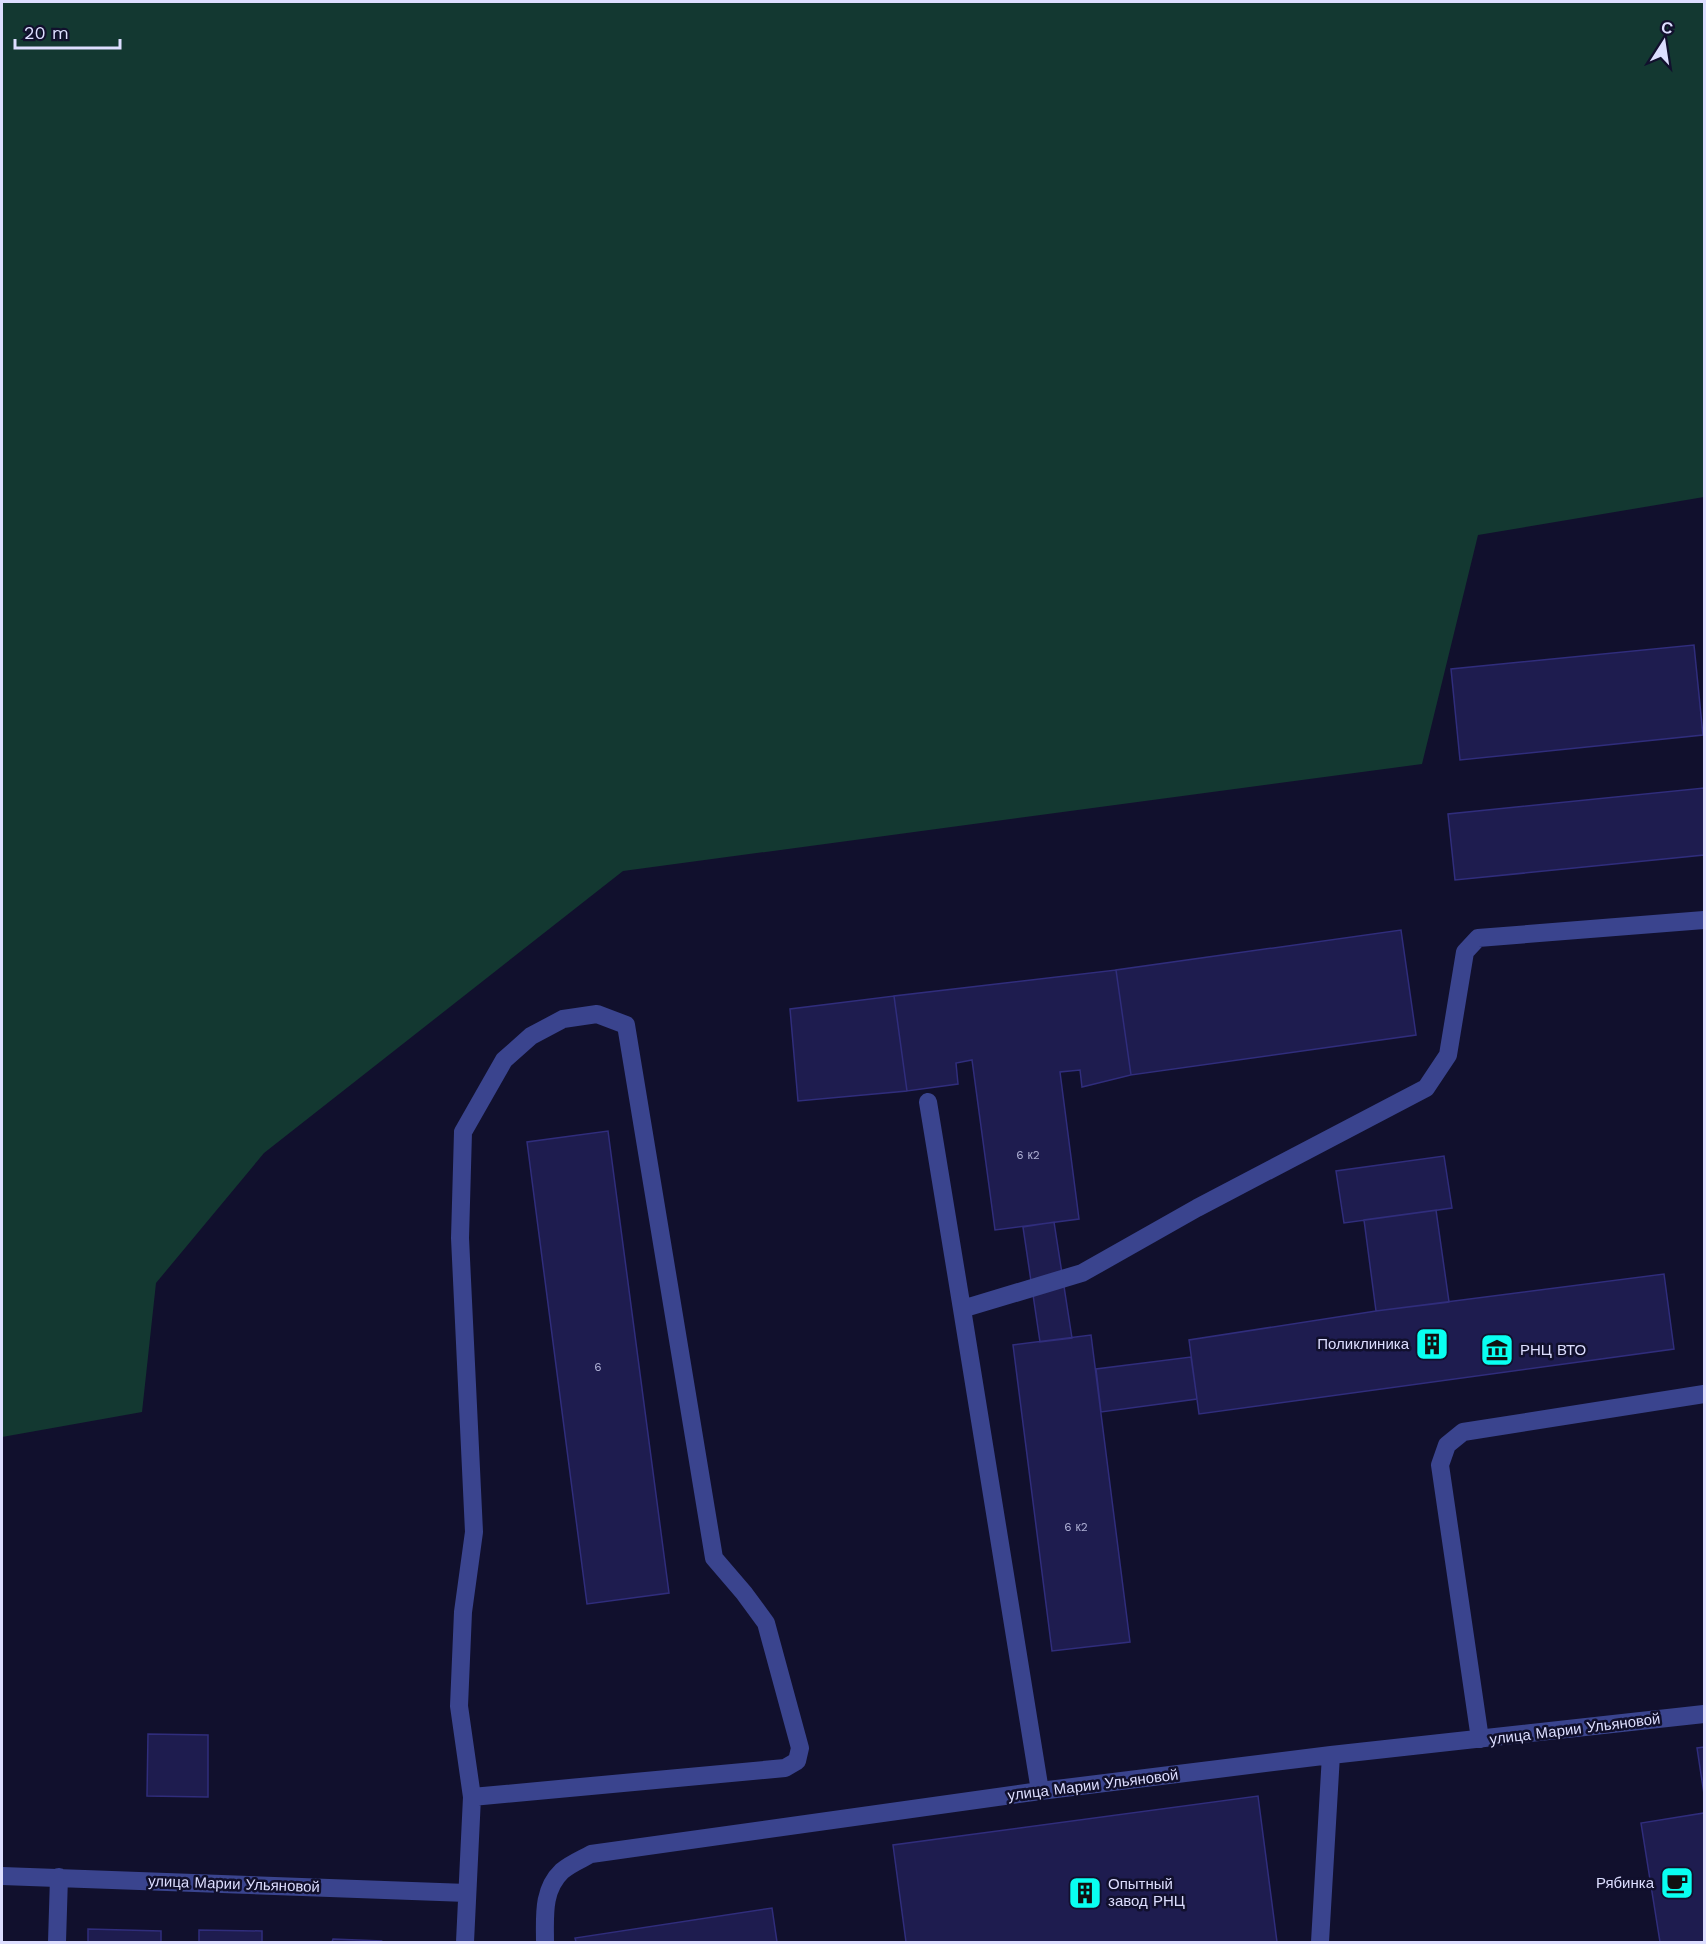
<svg xmlns="http://www.w3.org/2000/svg" width="1706" height="1944" viewBox="0 0 1706 1944" font-family="'Work Sans',sans-serif">
  <style>
    .green { fill: #133831 }
    .building { fill: #1e1c4f; stroke: #302d7c; stroke-width: 1.5 }
    .lines { fill: none; stroke-linecap: round; stroke-linejoin: round }
    .minor { stroke: #3a448e; stroke-width: 18 }
    .labels { text-anchor: middle; dominant-baseline: central; stroke-width: 5; stroke-linejoin: round; paint-order: stroke }
    .number-label { font-size: 12px; fill: #adaed3 }
    .poi-label { font-size: 15px; fill: #dddeff; stroke: #11102d; text-anchor: end }
    .street-label { font-size: 15px; fill: #dddeff; stroke: #11102d }
  </style>
  <rect width="100%" height="100%" fill="#11102d"/>
  <path class="green" d="M 2,2 L 1704,2 L 1704,497 L 1478,535 L 1422,764 L 623,871 L 264,1153 L 156,1283 L 142,1412 L 2,1437 Z"/>
  <path class="building" d="M 1694,645 L 1703,735 L 1460,760 L 1451,669 Z
    M 1704,788 L 1704,855 L 1455,880 L 1448,814 Z
    M 1401,930 L 1416,1035 L 1131,1075 L 1116,970 Z
    M 1116,970 L 1131,1075 L 1082,1087 L 1080,1070 L 1060,1072 L 1079,1219 L 995,1230 L 972,1060 L 956,1063 L 958,1084 L 907,1091 L 894,996 Z
    M 894,996 L 907,1091 L 798,1101 L 790,1009 Z
    M 608,1131 L 669,1593 L 587,1604 L 527,1142 Z
    M 1444,1156 L 1452,1208 L 1344,1223 L 1336,1171 Z
    M 1436,1210 L 1449,1302 L 1376,1311 L 1364,1220 Z
    M 1054,1222 L 1072,1338 L 1040,1342 L 1023,1227 Z
    M 1664,1274 L 1674,1349 L 1199,1414 L 1189,1340 L 1376,1311 Z
    M 1091,1335 L 1130,1642 L 1052,1651 L 1013,1345 Z
    M 1191,1357 L 1197,1399 L 1101,1412 L 1096,1369 Z
    M 148,1734 L 208,1735 L 208,1797 L 147,1796 Z
    M 1704,1747 L 1704,1794 L 1697,1748 Z
    M 1258,1796 L 1277,1942 L 906,1942 L 893,1845 Z
    M 1704,1813 L 1704,1942 L 1660,1942 L 1641,1823 Z
    M 772,1908 L 777,1942 L 576,1942 L 575,1938 Z
    M 88,1929 L 161,1931 L 161,1942 L 88,1942 Z
    M 199,1930 L 262,1931 L 262,1942 L 199,1942 Z
    M 333,1939 L 381,1941 L 380,1942 L 332,1942 Z"/>
  <g class="lines">
    <path class="minor" d="M 928,1102 L 962,1309
      M 1480,1739 L 1440,1465 L 1447,1445 L 1463,1432 L 1704,1394
      M 1040,1791 L 962,1309 L 1082,1273 L 1197,1208 L 1426,1088 L 1448,1055 L 1465,952 L 1478,938 L 1704,920
      M 2,1876 L 467,1893
      M 57,1942 L 59,1877
      M 465,1942 L 472,1797 L 459,1706 L 463,1612 L 474,1532 L 460,1238 L 463,1132 L 504,1060 L 531,1036 L 563,1019 L 597,1014 L 626,1025 L 714,1558 L 744,1593 L 766,1623 L 800,1748 L 797,1761 L 785,1768 L 472,1797
      M 545,1942 C 545,1917 542,1890 562,1871 C 570,1864 582,1859 591,1854 L 1040,1791 L 1331,1755 L 1704,1714
      M 1320,1942 L 1331,1755"/>
  </g>
  <defs>
    <symbol id="building-square" viewBox="-11 -11 22 22"><rect x="-9" y="-9" width="18" height="18" rx="4" fill="#09fff1" stroke="#11102d"/><path d="M-4-6H4V6H1V3H-1V6H-4ZM-2.5-4.3h1.7v1.8h-1.7ZM.8-4.3h1.7v1.8H.8ZM-2.5-1h1.7V.8h-1.7ZM.8-1h1.7V.8H.8Z" fill="#111"/></symbol>
    <symbol id="museum-square" viewBox="-11 -11 22 22"><rect x="-9" y="-9" width="18" height="18" rx="4" fill="#09fff1" stroke="#11102d"/><path d="M0-6L6-3V-2H-6V-3ZM-5-1h2V3h-2ZM-1-1h2V3h-2ZM3-1h2V3H3ZM-6 4H6V6H-6Z" fill="#111"/></symbol>
    <symbol id="cafe-square" viewBox="-11 -11 22 22"><rect x="-9" y="-9" width="18" height="18" rx="4" fill="#09fff1" stroke="#11102d"/><path d="M-5.5-4.5H6V0H3Q3 3.5 0 3.5H-2.5Q-5.5 3.5-5.5 0ZM3-3.2v2h1.7v-2ZM-6 4.5H4V6H-6Z" fill="#111"/></symbol>
  </defs>
  <g fill-rule="evenodd">
    <use href="#building-square" x="1413" y="1325" width="38" height="38"/>
    <use href="#museum-square" x="1478" y="1331" width="38" height="38"/>
    <use href="#cafe-square" x="1658" y="1864" width="38" height="38"/>
    <use href="#building-square" x="1066" y="1874" width="38" height="38"/>
  </g>
  <g class="labels">
    <g class="number-label">
      <text x="1028" y="1155">6 к2</text>
      <text x="598" y="1367">6</text>
      <text x="1076" y="1527">6 к2</text>
    </g>
    <g class="poi-label">
      <text x="1409" y="1344">Поликлиника</text>
      <text x="1520" y="1350" text-anchor="start">РНЦ ВТО</text>
      <text x="1654" y="1883">Рябинка</text>
      <text x="1108" y="1884" text-anchor="start">Опытный<tspan x="1108" dy="17">завод РНЦ</tspan></text>
    </g>
    <g class="street-label">
      <text transform="translate(1575 1729) rotate(-7)">улица Марии Ульяновой</text>
      <text transform="translate(1093 1785) rotate(-7)">улица Марии Ульяновой</text>
      <text transform="translate(234 1884) rotate(2)">улица Марии Ульяновой</text>
    </g>
  </g>
  <rect width="1706" height="1944" fill="none" stroke="#dddeff" stroke-width="6"/>
  <g transform="translate(1664 42) rotate(12)" stroke="#11102d" stroke-width="4.5" paint-order="stroke">
  <path d="M0-4.5L10 22L0 15L-10 22Z" fill="#dddeff"/>
  <text y="-9" font-size="16" font-weight="bold" text-anchor="middle" fill="#dddeff">С</text>
  </g>
  <path d="M15 39v9h105v-9" fill="none" stroke="#dddeff" stroke-width="3"/>
  <text x="24" y="39" font-size="18" fill="#dddeff" stroke="#11102d" stroke-width="4.5" paint-order="stroke">20 m</text>
</svg>
